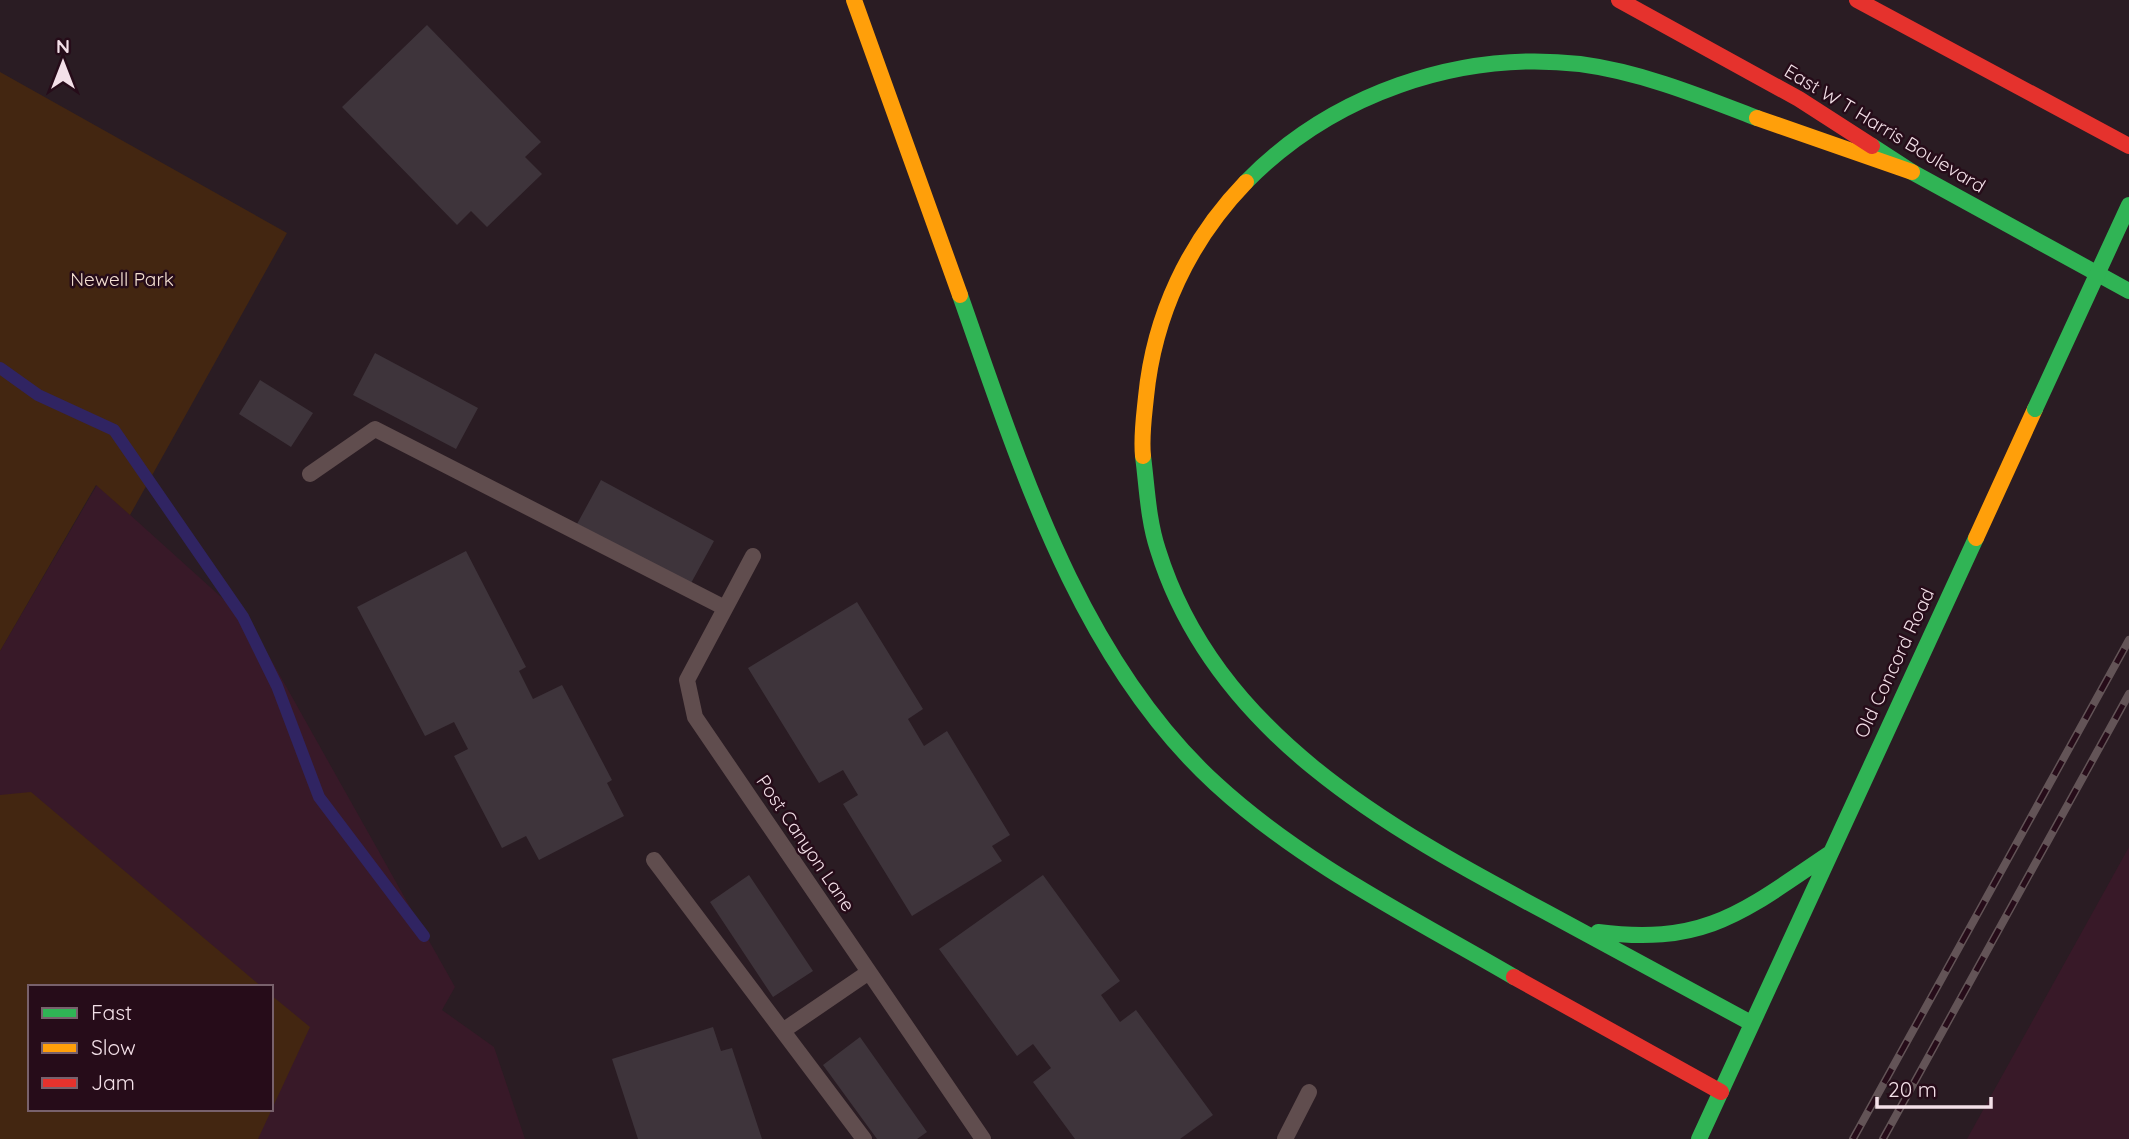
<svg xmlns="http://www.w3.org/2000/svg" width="2129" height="1139" viewBox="0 0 2129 1139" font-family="Quicksand,sans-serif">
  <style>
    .built { fill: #381928; fill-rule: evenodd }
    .green { fill: #432611 }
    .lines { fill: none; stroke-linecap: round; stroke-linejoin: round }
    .stream { stroke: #302462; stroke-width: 12 }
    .building { fill: #3e343b }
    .lane { stroke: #604d4e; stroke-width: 16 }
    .fast { stroke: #30b455; stroke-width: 16 }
    .slow { stroke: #ff9f0a; stroke-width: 16 }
    .jam { stroke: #e5322d; stroke-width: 16 }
    .rail-casing { stroke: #635457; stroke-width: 8 }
    .rail { stroke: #260c19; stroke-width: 5; stroke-dasharray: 16; stroke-linecap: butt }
    .fast-bridge { stroke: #30b455; stroke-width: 16 }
    .labels { text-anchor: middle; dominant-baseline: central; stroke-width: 5; stroke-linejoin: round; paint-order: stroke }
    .street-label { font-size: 19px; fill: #f3e0e8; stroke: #260c19 }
    .park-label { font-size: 19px; fill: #f4e0d2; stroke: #260c19 }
  </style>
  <rect width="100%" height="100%" fill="#2a1c23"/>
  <path class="built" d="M 97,485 L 251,624 L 455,987 L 442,1010 L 494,1047 L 525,1139 L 0,1139 L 0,651 ZM 30,987 L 271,987 L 271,1109 L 30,1109 Z
    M 2129,847 L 2129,1139 L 1967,1139 Z"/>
  <path class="green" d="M 0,72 L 287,233 L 130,515 L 96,485 L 0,651 Z
    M 31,792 L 262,987 L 30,987 L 30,1109 L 271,1109 L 271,995 L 310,1027 L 258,1139 L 0,1139 L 0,795 Z"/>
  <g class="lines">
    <path class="stream" d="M 0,368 L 38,395 L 114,430 L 243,617 L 277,686 L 319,797 L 424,936"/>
  </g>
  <path class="building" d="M 427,25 L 541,142 L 525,157 L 542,174 L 487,227 L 471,211 L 457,225 L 342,107 Z
    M 375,353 L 478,408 L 456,449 L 353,395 Z
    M 260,380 L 313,413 L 291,447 L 239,414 Z
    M 601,480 L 714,541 L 690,585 L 577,524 Z
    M 466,551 L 526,667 L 519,671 L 533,699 L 562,685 L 612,780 L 607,783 L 624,816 L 539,860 L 526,836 L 502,848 L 454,756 L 468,749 L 454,722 L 425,736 L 357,607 Z
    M 857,602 L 923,709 L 908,719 L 924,746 L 947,731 L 1010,835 L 992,846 L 1002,861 L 912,916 L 843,804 L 858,795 L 843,770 L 819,783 L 748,668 Z
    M 749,875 L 813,971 L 773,997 L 710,902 Z
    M 1043,875 L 1120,981 L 1101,995 L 1120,1022 L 1136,1010 L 1213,1115 L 1180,1139 L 1075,1139 L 1033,1082 L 1051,1068 L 1033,1044 L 1017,1056 L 939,949 Z
    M 713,1027 L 721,1051 L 732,1048 L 762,1139 L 638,1139 L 612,1059 Z
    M 860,1037 L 927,1132 L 917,1139 L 877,1139 L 823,1065 Z"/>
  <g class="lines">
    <path class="lane" d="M 310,474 L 375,429 L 725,608
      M 753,556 L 687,680 L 695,717 L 983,1139
      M 654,860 L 864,1139
      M 784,1030 L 869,972
      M 1285,1139 L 1309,1092"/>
    <path class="fast" d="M 1872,146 L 1912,172 L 2129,291
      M 1246,182 C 1331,95 1458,50 1580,64 C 1641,72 1700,96 1757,118
      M 960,295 C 1020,465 1079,659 1216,784 C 1303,864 1413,918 1514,977
      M 1143,456 C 1147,487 1148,520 1158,550 C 1215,733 1388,828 1546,912 C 1614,949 1683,986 1751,1023
      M 1598,932 C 1706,946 1744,911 1829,854
      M 1699,1139 L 1976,538"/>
    <path class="slow" d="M 854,0 L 960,295
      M 1757,118 L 1912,172
      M 1143,456 C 1141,436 1144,417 1146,397 C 1154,315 1189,241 1246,182
      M 1976,538 L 2035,409"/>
    <path class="jam" d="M 1619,0 L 1799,99 L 1872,146
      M 1857,0 L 2129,146
      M 1514,977 L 1721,1092"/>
    <defs>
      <path id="rail" d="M 1853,1139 L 2129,640
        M 1883,1139 L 2129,694"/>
    </defs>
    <use href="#rail" class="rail-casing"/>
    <use href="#rail" class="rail"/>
    <path class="fast-bridge" d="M 2035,409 L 2129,205"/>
  </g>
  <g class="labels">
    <g class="street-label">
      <text transform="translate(1885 128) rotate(31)">East W T Harris Boulevard</text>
      <text transform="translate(1894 663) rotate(-65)">Old Concord Road</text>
      <text transform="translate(806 843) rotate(56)">Post Canyon Lane</text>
    </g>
    <g class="park-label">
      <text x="122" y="279">Newell Park</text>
    </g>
  </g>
  <rect x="28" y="985" width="245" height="126" fill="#260c19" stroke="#78616c" stroke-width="2"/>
  <rect x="42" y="1008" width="35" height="10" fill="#30b455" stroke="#78616c" stroke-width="2"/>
  <text x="91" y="1020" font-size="21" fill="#f3e0e8">Fast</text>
  <rect x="42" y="1043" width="35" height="10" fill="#ff9f0a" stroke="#78616c" stroke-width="2"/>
  <text x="91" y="1055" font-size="21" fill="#f3e0e8">Slow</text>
  <rect x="42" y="1078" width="35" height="10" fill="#e5322d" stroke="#78616c" stroke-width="2"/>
  <text x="91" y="1090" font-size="21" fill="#f3e0e8">Jam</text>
  <g transform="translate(63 63)" stroke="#260c19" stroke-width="5" paint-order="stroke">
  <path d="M0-5L12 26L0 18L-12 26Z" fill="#f3e0e8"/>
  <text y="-10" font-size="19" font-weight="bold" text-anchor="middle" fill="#f3e0e8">N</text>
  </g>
  <path d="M1877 1097v10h114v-10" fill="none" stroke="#f3e0e8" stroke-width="3.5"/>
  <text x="1888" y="1097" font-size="21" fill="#f3e0e8" stroke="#260c19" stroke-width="5" paint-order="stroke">20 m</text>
</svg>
